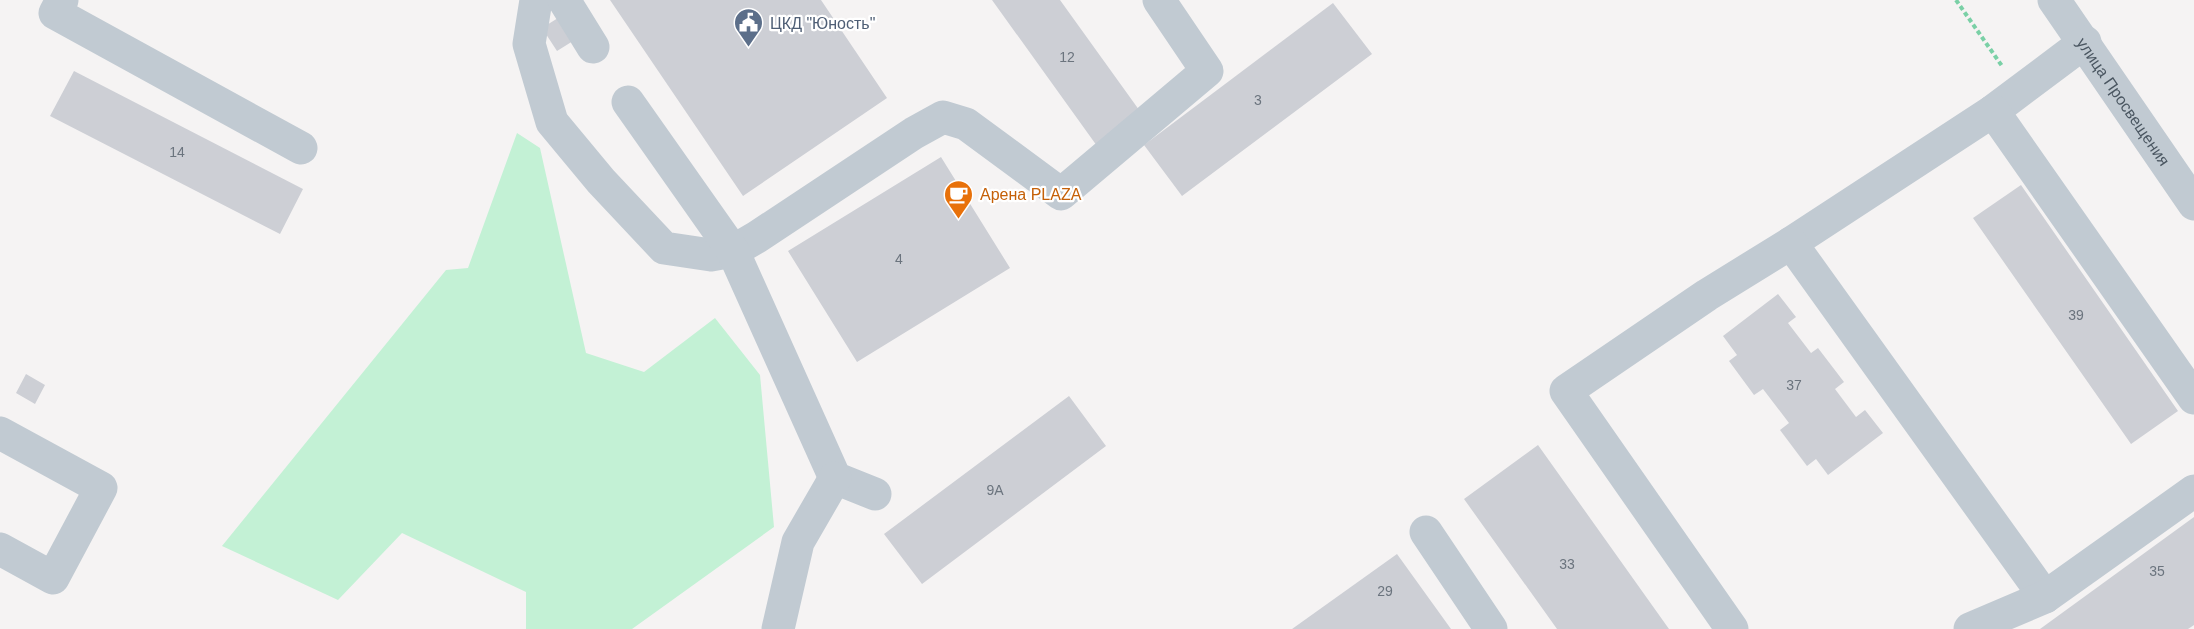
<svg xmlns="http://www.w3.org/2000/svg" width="2194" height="629" viewBox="0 0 2194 629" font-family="Arial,sans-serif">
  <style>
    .green { fill: #c3f1d5 }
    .building { fill: #cdcfd5 }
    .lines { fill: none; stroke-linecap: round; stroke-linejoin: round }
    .path { stroke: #7ad0a6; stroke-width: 4; stroke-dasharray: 4.5 3; stroke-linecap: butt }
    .minor { stroke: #c1cad2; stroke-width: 33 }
    .labels { text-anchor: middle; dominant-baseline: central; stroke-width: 4.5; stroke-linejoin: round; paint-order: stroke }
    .number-label { font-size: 14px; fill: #6b747e }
    .service-label { font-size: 16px; fill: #4e5e75; stroke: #fff; text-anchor: start }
    .street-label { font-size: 16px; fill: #4a5661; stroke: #fff }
    .food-label { font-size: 16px; fill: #c56008; stroke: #fff; text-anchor: start }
  </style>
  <rect width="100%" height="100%" fill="#f5f3f3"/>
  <path class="green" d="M 517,133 L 540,148 L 586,353 L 644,372 L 715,318 L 760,375 L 774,527 L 632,629 L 526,629 L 526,592 L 402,533 L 338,600 L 222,546 L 446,270 L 468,268 Z"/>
  <path class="building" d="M 610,0 L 821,0 L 887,98 L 743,196 Z
    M 992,0 L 1060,0 L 1142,114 L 1097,146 Z
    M 1333,3 L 1372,54 L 1182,196 L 1144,145 Z
    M 558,18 L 573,41 L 557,51 L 542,28 Z
    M 74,71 L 303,189 L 280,234 L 50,116 Z
    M 941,157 L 1010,268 L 857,362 L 788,251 Z
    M 2021,185 L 2178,411 L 2131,444 L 1973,218 Z
    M 1778,294 L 1796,317 L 1788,323 L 1811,353 L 1818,348 L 1844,382 L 1835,389 L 1856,417 L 1865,410 L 1883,433 L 1828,475 L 1816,459 L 1807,466 L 1780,430 L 1789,423 L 1763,389 L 1754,395 L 1729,361 L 1737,355 L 1723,336 Z
    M 26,374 L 45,385 L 35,404 L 16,393 Z
    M 1069,396 L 1106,446 L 922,584 L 884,534 Z
    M 1538,445 L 1669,629 L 1557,629 L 1464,499 Z
    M 2194,517 L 2194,625 L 2188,629 L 2040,629 Z
    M 1397,554 L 1451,629 L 1292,629 Z"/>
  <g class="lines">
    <path class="path" d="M 1956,0 L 2002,66"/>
    <g class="minor">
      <path d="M 62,0 L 55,13 L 301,148"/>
      <path d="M 536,0 L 529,44 L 552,122 L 601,181 L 664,248 L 711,255 L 733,251 L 757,237 L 914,133 L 943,117 L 966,124 L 1061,194 L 1207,71 L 1159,0"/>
      <path d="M 564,0 L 593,47"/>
      <path id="s1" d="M 2054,0 L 2194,204"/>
      <path d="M 628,102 L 733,251 L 835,478 L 875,494"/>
      <path d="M 1993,111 L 2085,42"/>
      <path d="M 1791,243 L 1993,111 L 2194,398"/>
      <path d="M 0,433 L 101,488 L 53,578 L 0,549"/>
      <path d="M 1426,532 L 1491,629"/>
      <path d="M 778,629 L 798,542 L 835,478"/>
      <path d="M 1732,629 L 1566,391 L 1707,295 L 1791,243 L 2045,597"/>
      <path d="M 1970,629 L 2045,597 L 2194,491"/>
    </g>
  </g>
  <defs>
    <symbol id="civic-pin" viewBox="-11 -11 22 30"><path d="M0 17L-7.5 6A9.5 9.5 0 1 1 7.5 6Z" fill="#5c6f8a" stroke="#fff"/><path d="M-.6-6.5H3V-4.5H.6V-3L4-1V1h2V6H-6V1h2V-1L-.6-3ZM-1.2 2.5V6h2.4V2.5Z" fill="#fff"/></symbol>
    <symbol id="cafe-pin" viewBox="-11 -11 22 30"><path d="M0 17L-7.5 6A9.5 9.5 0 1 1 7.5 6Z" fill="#e8710a" stroke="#fff"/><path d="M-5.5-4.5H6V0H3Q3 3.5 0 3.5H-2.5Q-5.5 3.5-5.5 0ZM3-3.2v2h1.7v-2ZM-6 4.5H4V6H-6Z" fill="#fff"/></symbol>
  </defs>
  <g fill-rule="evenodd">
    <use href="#civic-pin" x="732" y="6" width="33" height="45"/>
    <use href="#cafe-pin" x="942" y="178" width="33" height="45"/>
  </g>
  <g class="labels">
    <g class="number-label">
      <text x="1067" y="57">12</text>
      <text x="1258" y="100">3</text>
      <text x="177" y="152">14</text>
      <text x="899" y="259">4</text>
      <text x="2076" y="315">39</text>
      <text x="1794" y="385">37</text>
      <text x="995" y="490">9А</text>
      <text x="1567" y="564">33</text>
      <text x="2157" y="571">35</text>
      <text x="1385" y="591">29</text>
    </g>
    <g class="service-label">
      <text x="770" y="23">ЦКД "Юность"</text>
    </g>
    <g class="street-label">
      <text stroke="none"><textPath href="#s1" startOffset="123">улица Просвещения</textPath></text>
    </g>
    <g class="food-label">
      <text x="980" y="194">Арена PLAZA</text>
    </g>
  </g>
</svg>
